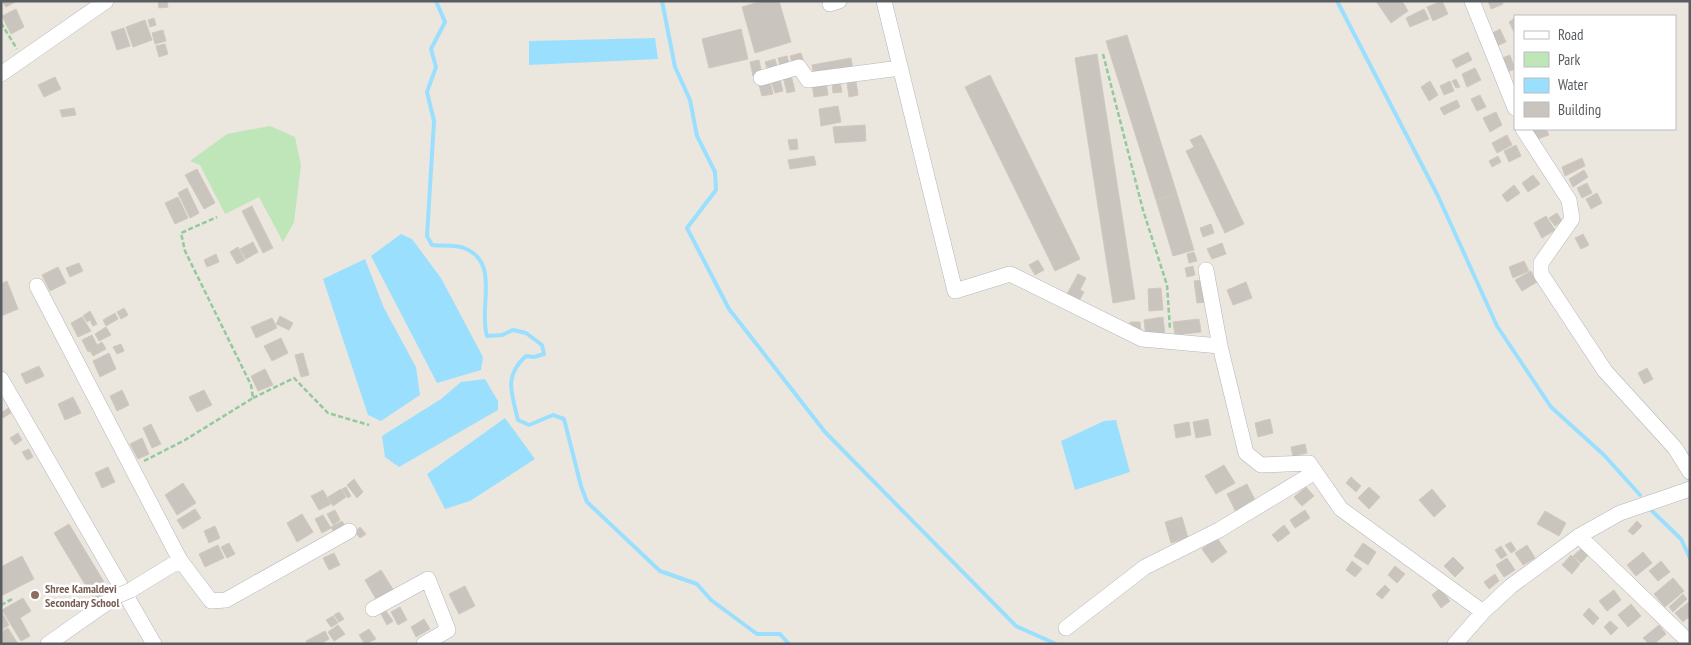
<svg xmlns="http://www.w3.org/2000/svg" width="1691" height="645" viewBox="0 0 1691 645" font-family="'PT Sans Narrow',sans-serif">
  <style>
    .green { fill: #bee6b9 }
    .water { fill: #9bdfff }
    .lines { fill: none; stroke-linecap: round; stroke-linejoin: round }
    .stream { stroke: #9bdfff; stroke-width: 4 }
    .building { fill: #cac4be; stroke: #d1c8bd }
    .minor-casing { stroke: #b2b6bb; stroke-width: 16 }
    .path { stroke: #93c99c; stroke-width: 2.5; stroke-dasharray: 5 2.5; stroke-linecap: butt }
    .minor { stroke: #fff; stroke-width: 15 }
    .minor-bridge-casing { stroke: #b2b6bb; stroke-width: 16; stroke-linecap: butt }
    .minor-bridge { stroke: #fff; stroke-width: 15 }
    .education-dot { fill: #8d6e63; stroke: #fff; stroke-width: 2 }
    .labels { text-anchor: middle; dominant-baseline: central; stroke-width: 5; stroke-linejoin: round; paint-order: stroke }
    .education-label { font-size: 12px; font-weight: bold; fill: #785e54; stroke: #fff; text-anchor: start }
  </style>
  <rect width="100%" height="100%" fill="#ece7de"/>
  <path class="green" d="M 270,126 L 295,137 L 301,165 L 294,222 L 283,242 L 259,197 L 225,214 L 200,165 L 190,161 L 227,134 Z"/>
  <path class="water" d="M 655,38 L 658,59 L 529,65 L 529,41 Z
    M 401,234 L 412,239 L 441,278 L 483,357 L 481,370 L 437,383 L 371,256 Z
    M 365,259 L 384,308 L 416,367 L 420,395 L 381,421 L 368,415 L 323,279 Z
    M 485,379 L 498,401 L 498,410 L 399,467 L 385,457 L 382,436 L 441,399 L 461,382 Z
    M 505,418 L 535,459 L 470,501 L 445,509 L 427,474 Z
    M 1116,420 L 1130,472 L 1075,490 L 1061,441 L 1104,421 Z"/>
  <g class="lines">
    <path class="stream" d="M 436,1 L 445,22 L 431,49 L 436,67 L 427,92 L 434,121 L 427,236 L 432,245 C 442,246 455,245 464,248 C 501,262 478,307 487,336 L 502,335 L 513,330 L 526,333 L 542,345 L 544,354 L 534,357 L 526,356 C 503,376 512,394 518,420 L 529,425 L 553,415 L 564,419 L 581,486 L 587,502 L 660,571 L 697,584 L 711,600 L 757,634 L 780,634 L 789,644
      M 662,1 L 675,67 L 690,100 L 697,136 L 715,172 L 716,190 L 687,228 L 729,309 L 825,432 L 1016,626 L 1056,644
      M 1337,1 L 1438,196 L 1497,326 L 1551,407 L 1604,455 L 1640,495
      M 1650,509 L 1681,539 L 1690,558"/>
  </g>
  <path class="building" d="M 2,1 L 17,1 L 6,7 Z
    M 158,1 L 167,1 L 168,7 L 159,8 Z
    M 762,1 L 779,1 L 791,42 L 755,53 L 742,7 Z
    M 1376,1 L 1402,1 L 1408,11 L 1391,23 Z
    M 1442,1 L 1448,14 L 1433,21 L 1427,7 Z
    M 1488,1 L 1502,1 L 1503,4 L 1491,9 Z
    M 16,9 L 24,27 L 11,34 L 2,16 Z
    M 1424,9 L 1429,19 L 1410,27 L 1406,18 Z
    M 154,18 L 156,25 L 150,27 L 148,20 Z
    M 1515,18 L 1515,31 L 1514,32 L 1509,22 Z
    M 145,20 L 152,40 L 133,47 L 126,27 Z
    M 124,28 L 130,46 L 117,50 L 111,32 Z
    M 741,29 L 748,59 L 709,68 L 702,39 Z
    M 1500,29 L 1506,42 L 1496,46 L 1491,34 Z
    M 163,30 L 166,41 L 155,44 L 152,33 Z
    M 1127,35 L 1177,194 L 1156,200 L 1106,41 Z
    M 165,44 L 168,54 L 159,57 L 156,46 Z
    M 1468,52 L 1472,60 L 1456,68 L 1452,60 Z
    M 801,53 L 804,63 L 793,66 L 790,56 Z
    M 1097,54 L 1135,299 L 1113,303 L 1075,58 Z
    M 1510,55 L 1515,69 L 1502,74 L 1497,60 Z
    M 787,56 L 789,63 L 780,66 L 778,58 Z
    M 851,58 L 853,70 L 814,76 L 812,65 Z
    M 775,59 L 777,66 L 767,68 L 765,62 Z
    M 759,60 L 762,74 L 753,76 L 750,62 Z
    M 1475,68 L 1481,80 L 1467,87 L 1462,74 Z
    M 791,75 L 795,91 L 787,93 L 783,77 Z
    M 990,75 L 1080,259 L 1055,271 L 965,87 Z
    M 55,77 L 61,89 L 44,97 L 38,85 Z
    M 780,79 L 783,91 L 775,93 L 771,81 Z
    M 1456,79 L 1460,87 L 1456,88 L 1452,81 Z
    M 826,81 L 828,95 L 814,97 L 812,84 Z
    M 840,81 L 842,92 L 833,93 L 832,82 Z
    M 856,81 L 858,95 L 849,97 L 847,82 Z
    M 1430,81 L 1438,95 L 1429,101 L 1421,87 Z
    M 1450,81 L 1454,91 L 1444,95 L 1440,86 Z
    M 770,82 L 773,94 L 762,96 L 759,85 Z
    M 1480,95 L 1486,107 L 1477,111 L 1471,99 Z
    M 1457,100 L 1460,107 L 1444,115 L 1440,108 Z
    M 838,106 L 841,122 L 821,126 L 819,109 Z
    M 74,108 L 76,115 L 62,117 L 60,110 Z
    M 1496,112 L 1502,125 L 1490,132 L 1483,118 Z
    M 865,125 L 866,141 L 835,143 L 833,127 Z
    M 1530,129 L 1546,129 L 1549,135 L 1535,140 Z
    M 1201,135 L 1205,142 L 1194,147 L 1190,140 Z
    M 1507,135 L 1512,145 L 1497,153 L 1492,143 Z
    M 797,139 L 798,149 L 790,150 L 788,140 Z
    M 1205,142 L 1244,224 L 1225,233 L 1186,151 Z
    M 1516,145 L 1521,156 L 1509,162 L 1504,151 Z
    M 814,156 L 816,165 L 790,169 L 788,160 Z
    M 1498,156 L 1501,162 L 1492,167 L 1489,161 Z
    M 1582,158 L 1585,166 L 1565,176 L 1562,167 Z
    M 197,169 L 215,203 L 204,209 L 185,175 Z
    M 1584,170 L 1588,177 L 1573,187 L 1569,179 Z
    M 1533,175 L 1540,184 L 1528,192 L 1522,183 Z
    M 1587,183 L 1592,193 L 1582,198 L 1577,188 Z
    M 1514,185 L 1520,193 L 1507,202 L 1502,195 Z
    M 187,188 L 199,213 L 190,218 L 178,193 Z
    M 1597,193 L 1602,203 L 1591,209 L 1586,199 Z
    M 1177,194 L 1194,250 L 1173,256 L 1156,200 Z
    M 178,197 L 188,218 L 175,224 L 165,203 Z
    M 252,206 L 273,248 L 263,253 L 242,211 Z
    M 1557,213 L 1562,221 L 1555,226 L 1549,218 Z
    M 1546,216 L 1555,230 L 1542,238 L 1534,223 Z
    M 1211,224 L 1214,233 L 1203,237 L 1200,228 Z
    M 1583,234 L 1589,245 L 1581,249 L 1575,238 Z
    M 253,242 L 258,252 L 246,259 L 240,249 Z
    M 1222,243 L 1226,254 L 1212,259 L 1207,249 Z
    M 238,247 L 245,260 L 237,264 L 230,252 Z
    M 1194,252 L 1197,261 L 1189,263 L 1187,254 Z
    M 216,254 L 219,262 L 207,267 L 204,260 Z
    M 1038,260 L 1044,270 L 1035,275 L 1029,265 Z
    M 1524,261 L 1529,271 L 1513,278 L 1509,267 Z
    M 79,263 L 83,271 L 70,277 L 66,268 Z
    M 1193,266 L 1195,275 L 1187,277 L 1185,268 Z
    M 58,267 L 66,283 L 50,291 L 42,275 Z
    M 1531,271 L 1537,282 L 1522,291 L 1515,280 Z
    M 1078,274 L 1086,278 L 1080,290 L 1084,292 L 1079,301 L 1067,294 Z
    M 1204,280 L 1206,302 L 1197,303 L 1194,281 Z
    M 7,281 L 18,309 L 1,316 L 1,284 Z
    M 1246,282 L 1252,298 L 1233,305 L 1227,290 Z
    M 1161,288 L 1163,310 L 1149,311 L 1148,289 Z
    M 124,308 L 128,315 L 121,319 L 117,312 Z
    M 90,311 L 97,324 L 93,326 L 90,320 L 87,322 L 83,316 Z
    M 115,313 L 118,319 L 106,326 L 103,320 Z
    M 280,316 L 293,323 L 289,330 L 276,324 Z
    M 82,317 L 91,331 L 78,337 L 71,323 Z
    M 1163,317 L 1165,335 L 1146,337 L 1144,320 Z
    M 272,318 L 277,328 L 256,338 L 251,327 Z
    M 1199,319 L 1201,332 L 1175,335 L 1173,322 Z
    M 1130,322 L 1140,322 L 1141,331 L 1131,332 Z
    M 106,327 L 111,335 L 99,341 L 95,334 Z
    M 92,335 L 97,345 L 102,342 L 106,349 L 93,356 L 90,351 L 88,352 L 82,340 Z
    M 281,338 L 288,353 L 272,361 L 264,346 Z
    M 121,344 L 124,351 L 117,354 L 113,347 Z
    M 109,353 L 116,369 L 100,377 L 93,361 Z
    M 303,353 L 309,375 L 301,377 L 295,355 Z
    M 39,366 L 44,376 L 26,384 L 21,374 Z
    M 1647,368 L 1653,379 L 1644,384 L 1638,373 Z
    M 265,369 L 273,385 L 258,391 L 251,376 Z
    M 122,390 L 129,405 L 117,411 L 110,396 Z
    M 204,390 L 212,405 L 197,412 L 189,397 Z
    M 73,397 L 81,413 L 65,420 L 58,404 Z
    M 10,407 L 12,412 L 3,418 L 1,413 Z
    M 1208,419 L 1211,435 L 1196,438 L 1193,422 Z
    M 1270,419 L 1273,433 L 1258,437 L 1255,423 Z
    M 1189,422 L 1191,435 L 1176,438 L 1174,425 Z
    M 151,424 L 161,444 L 152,448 L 143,428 Z
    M 18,433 L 22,440 L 15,445 L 10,438 Z
    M 142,438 L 149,454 L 138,459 L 130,444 Z
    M 1305,444 L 1307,453 L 1293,456 L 1291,447 Z
    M 29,449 L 33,457 L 27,460 L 22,452 Z
    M 1224,465 L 1235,483 L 1216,494 L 1205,476 Z
    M 108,467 L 115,482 L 102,488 L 95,473 Z
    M 1351,477 L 1361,486 L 1356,492 L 1346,483 Z
    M 354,479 L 363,492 L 357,498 L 347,485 Z
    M 183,483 L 196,503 L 177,515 L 165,495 Z
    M 1247,484 L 1257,504 L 1237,514 L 1227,494 Z
    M 346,487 L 351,496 L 348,498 L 342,489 Z
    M 1306,487 L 1314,496 L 1302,506 L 1294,497 Z
    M 1369,487 L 1380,497 L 1369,509 L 1358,498 Z
    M 341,489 L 346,497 L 333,506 L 328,497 Z
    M 1432,489 L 1446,506 L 1434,517 L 1419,500 Z
    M 323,490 L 331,504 L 319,510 L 311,496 Z
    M 195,509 L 201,518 L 183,529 L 177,520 Z
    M 335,510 L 340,520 L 333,525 L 327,514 Z
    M 1305,510 L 1310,518 L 1295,528 L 1290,520 Z
    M 1545,511 L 1566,523 L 1559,536 L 1537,524 Z
    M 302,514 L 313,532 L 297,542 L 287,523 Z
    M 323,515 L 331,528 L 322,533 L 315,519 Z
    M 1182,517 L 1188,538 L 1171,543 L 1165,522 Z
    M 342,521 L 346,527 L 335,534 L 331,527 Z
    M 1637,521 L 1642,526 L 1633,535 L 1628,531 Z
    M 69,524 L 110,592 L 95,601 L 54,533 Z
    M 1284,525 L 1290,533 L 1278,542 L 1272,535 Z
    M 215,526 L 220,538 L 209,543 L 204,531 Z
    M 360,527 L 366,534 L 360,538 L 355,532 Z
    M 1217,538 L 1227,552 L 1212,563 L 1202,549 Z
    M 1511,542 L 1516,550 L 1511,553 L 1505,545 Z
    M 229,543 L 235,554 L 227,558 L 221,547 Z
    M 1363,543 L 1376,552 L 1368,565 L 1354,556 Z
    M 218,545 L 224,558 L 205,567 L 199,554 Z
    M 1527,545 L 1535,558 L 1523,565 L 1515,553 Z
    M 1501,546 L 1507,555 L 1501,559 L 1495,550 Z
    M 1581,549 L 1588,555 L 1581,563 L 1573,556 Z
    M 1643,552 L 1652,563 L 1636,576 L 1627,565 Z
    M 334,553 L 340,565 L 329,570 L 323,558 Z
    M 1571,555 L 1580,564 L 1572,574 L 1562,565 Z
    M 22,556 L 34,579 L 1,596 L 1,567 Z
    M 1453,557 L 1464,568 L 1455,577 L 1444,566 Z
    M 1507,558 L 1515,570 L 1504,577 L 1496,565 Z
    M 1352,561 L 1362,569 L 1355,577 L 1346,570 Z
    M 1661,561 L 1670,572 L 1658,581 L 1649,571 Z
    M 1395,566 L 1405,574 L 1397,583 L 1388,575 Z
    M 381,570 L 394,591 L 377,601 L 365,580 Z
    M 1495,574 L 1499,581 L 1489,589 L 1484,582 Z
    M 1673,578 L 1684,591 L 1665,607 L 1654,594 Z
    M 1385,585 L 1390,590 L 1382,599 L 1376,594 Z
    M 465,586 L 475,606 L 459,614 L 449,594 Z
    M 1440,588 L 1450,601 L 1441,608 L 1432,595 Z
    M 1614,590 L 1621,600 L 1607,611 L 1599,601 Z
    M 1683,594 L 1687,599 L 1673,612 L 1669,607 Z
    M 23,598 L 31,611 L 20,618 L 30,636 L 21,641 L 2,610 Z
    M 1690,601 L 1690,616 L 1683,622 L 1675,613 Z
    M 1631,604 L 1641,616 L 1628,627 L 1618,615 Z
    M 400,607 L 407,620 L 398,625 L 391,612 Z
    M 1589,608 L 1599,618 L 1593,625 L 1583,615 Z
    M 1,611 L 9,625 L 1,630 Z
    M 386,611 L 393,621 L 387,625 L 381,614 Z
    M 339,612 L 344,619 L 339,622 L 334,615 Z
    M 333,616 L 338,623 L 331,627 L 326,620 Z
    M 424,619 L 430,629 L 416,637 L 411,627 Z
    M 1610,621 L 1618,628 L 1611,635 L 1604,627 Z
    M 338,625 L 345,634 L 334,641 L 328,632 Z
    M 1659,625 L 1666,634 L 1654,644 L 1649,644 L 1643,638 Z
    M 8,628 L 18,644 L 2,644 L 1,632 Z
    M 369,629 L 376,639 L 365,644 L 359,635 Z
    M 325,631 L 329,639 L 321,644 L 308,644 L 306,641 Z"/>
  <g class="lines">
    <defs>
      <path id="minor" d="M 884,1 L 955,291 L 1010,274 L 1142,339 L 1220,346
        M 1472,1 L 1515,108
        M 830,4 L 839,1
        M 1,74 L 106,1
        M 761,78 L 799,67 L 808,80 L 900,68
        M 1523,129 L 1569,200 L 1572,219 L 1541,263 L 1541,274 L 1605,371 L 1675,448 L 1690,472
        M 1206,270 L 1220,346 L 1246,453 L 1261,465 L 1309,463 L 1341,509 L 1483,612
        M 37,286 L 180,560 L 131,590
        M 1,379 L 154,644
        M 1579,536 L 1690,643
        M 180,560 L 211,601 L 226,600 L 349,531
        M 373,609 L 428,579 L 448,630 L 424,644
        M 1066,628 L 1145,567 L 1219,530 L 1315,472
        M 48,644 L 115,597
        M 1455,644 L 1483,612 L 1511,586 L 1579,536 L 1620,513 L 1690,489"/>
    </defs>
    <use href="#minor" class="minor-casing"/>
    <path class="path" d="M 1,23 L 17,49
      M 1103,54 L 1143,210 L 1167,285 L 1170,329
      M 253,398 L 294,378 L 328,413 L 369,425
      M 144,461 L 185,440 L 253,398 L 251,385 L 185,251 L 181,233 L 217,217
      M 1,605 L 14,598"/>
    <use href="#minor" class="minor"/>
    <defs>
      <path id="minor-bridge" d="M 115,597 L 131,590"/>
    </defs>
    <use href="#minor-bridge" class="minor-bridge-casing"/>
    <use href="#minor-bridge" class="minor-bridge"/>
  </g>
  <circle class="education-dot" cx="35" cy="595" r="5"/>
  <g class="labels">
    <g class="education-label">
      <text x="45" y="588">Shree Kamaldevi<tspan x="45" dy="14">Secondary School</tspan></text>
    </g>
  </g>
  <rect width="1691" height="645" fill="none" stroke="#585d61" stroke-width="5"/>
  <rect x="1514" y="15" width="162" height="115" fill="#ffffff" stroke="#bcbec0"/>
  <rect x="1524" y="31" width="25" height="8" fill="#ffffff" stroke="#bcbec0"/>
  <text x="1558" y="40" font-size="15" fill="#585d61">Road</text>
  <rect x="1524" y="52" width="25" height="15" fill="#bee6b9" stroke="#bcbec0"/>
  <text x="1558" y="65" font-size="15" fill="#585d61">Park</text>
  <rect x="1524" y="78" width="25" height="15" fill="#9bdfff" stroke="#bcbec0"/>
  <text x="1558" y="90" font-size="15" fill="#585d61">Water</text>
  <rect x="1524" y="102" width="25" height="15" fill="#cac4be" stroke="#bcbec0"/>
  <text x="1558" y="115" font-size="15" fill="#585d61">Building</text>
</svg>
